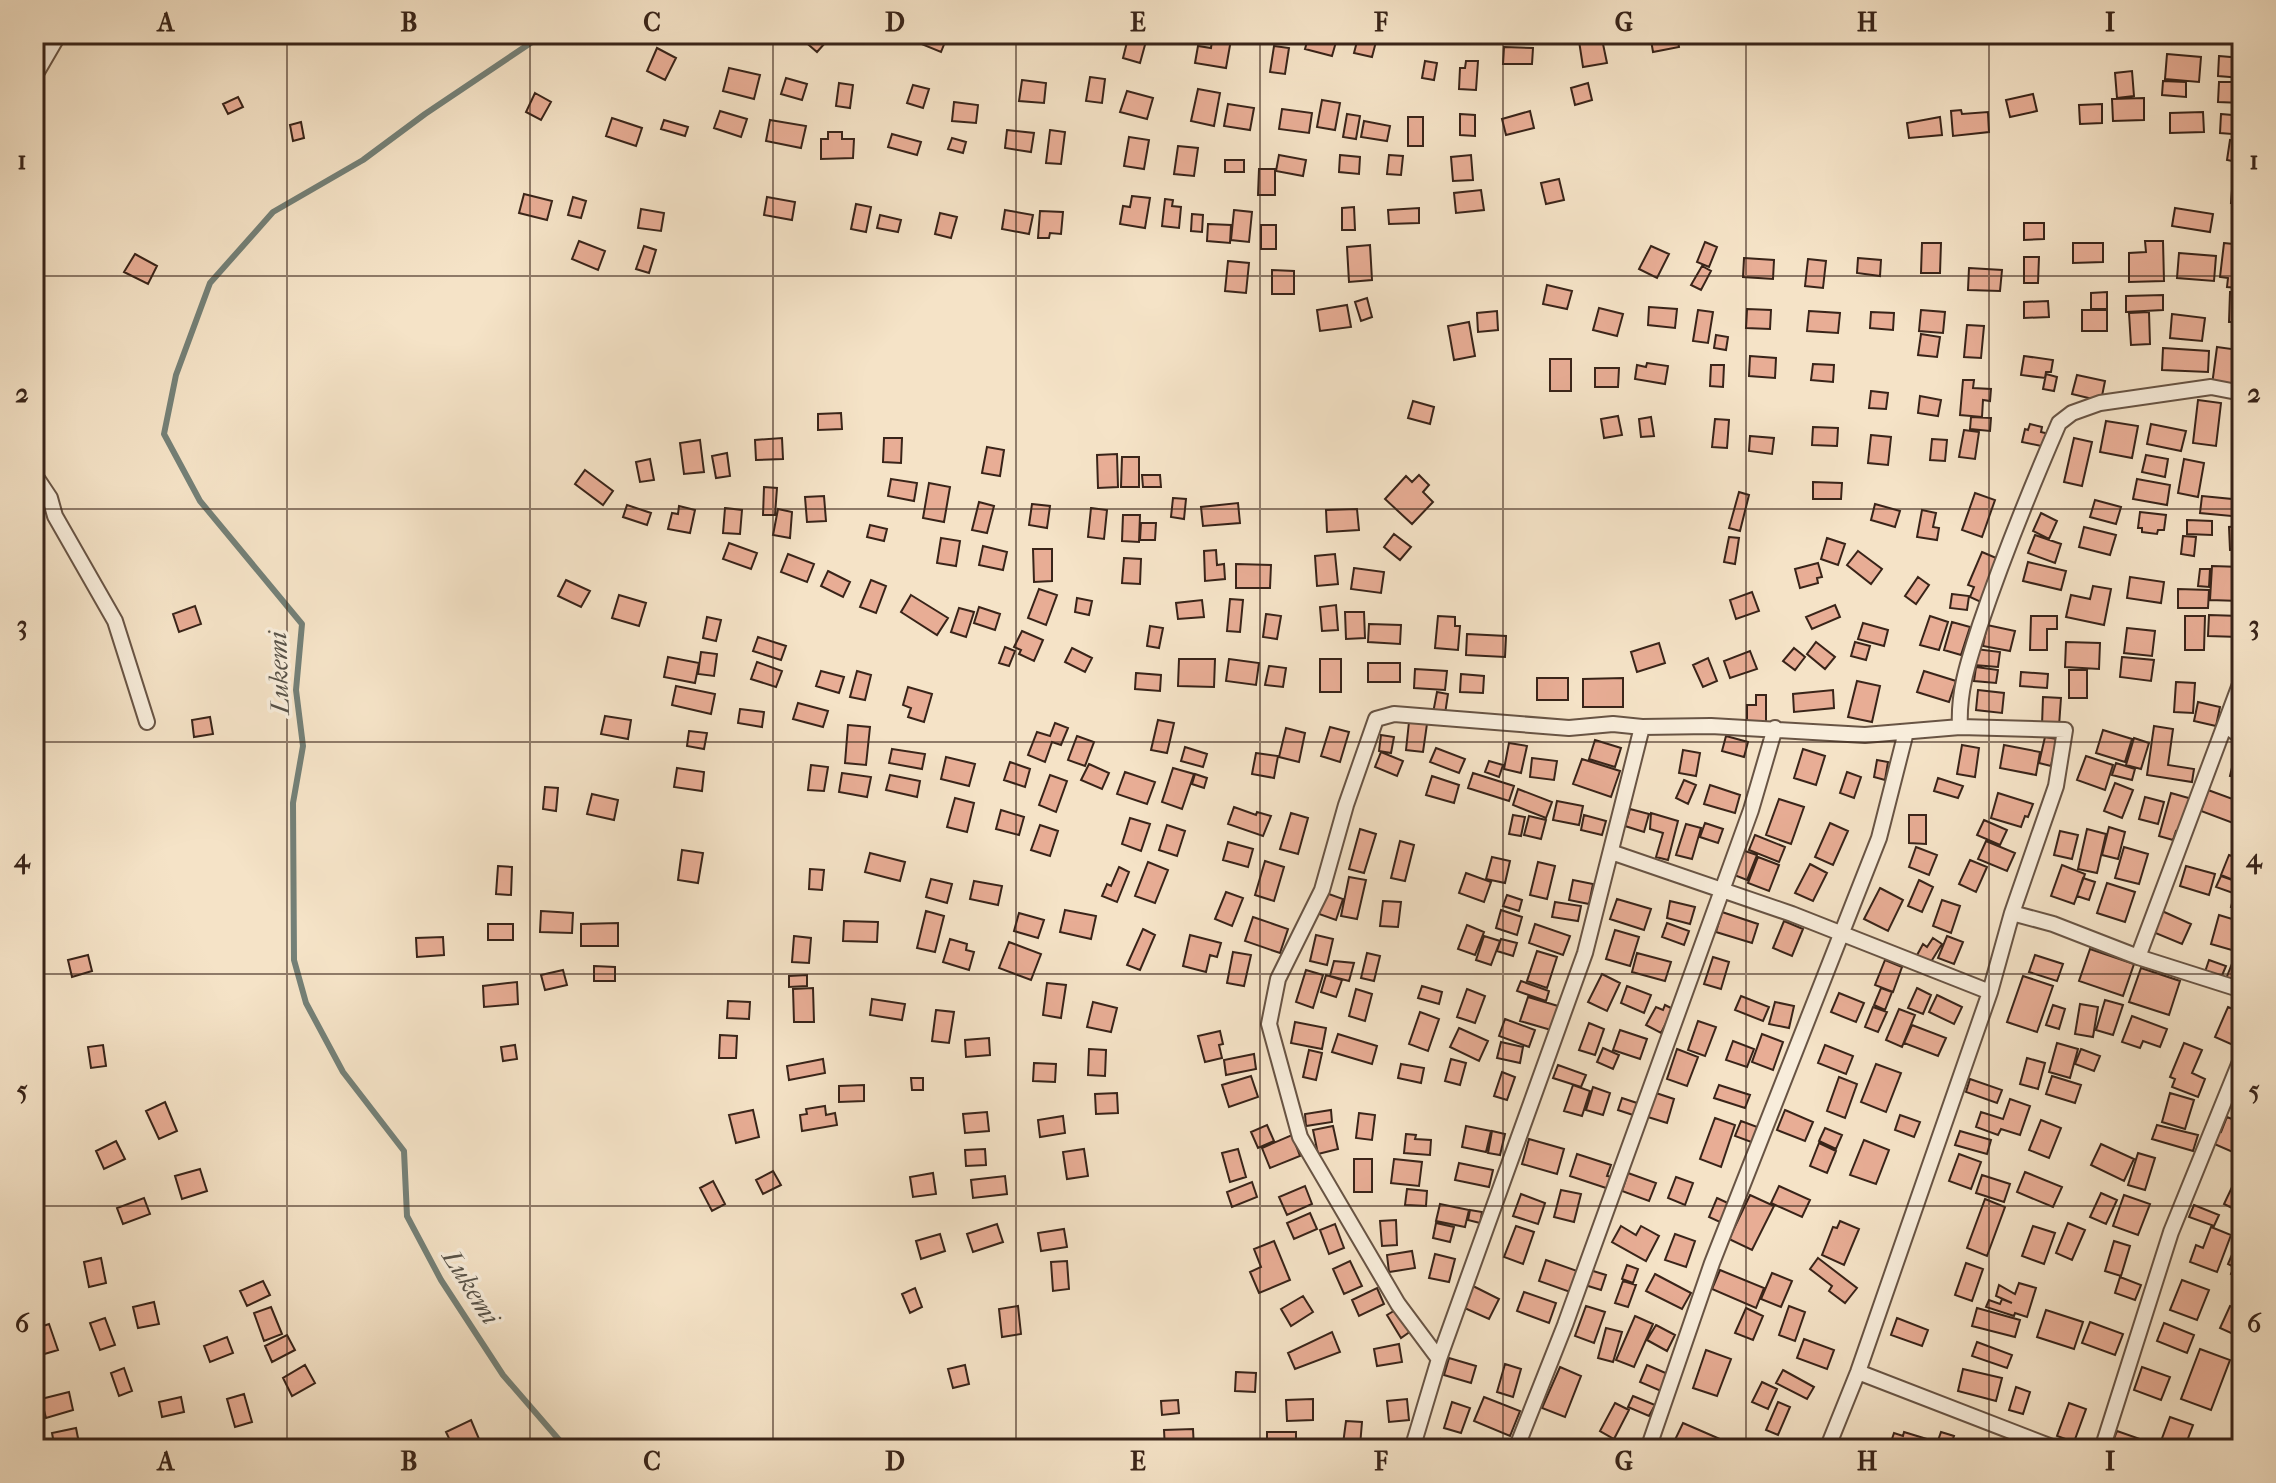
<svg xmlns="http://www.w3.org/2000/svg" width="2276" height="1483" viewBox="0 0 2276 1483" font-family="'IM FELL French Canon',serif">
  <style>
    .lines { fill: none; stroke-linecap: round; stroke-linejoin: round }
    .stream { stroke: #748077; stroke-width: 6 }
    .building { fill: #e8ad95; stroke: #392419; stroke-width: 2 }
    .minor-casing { stroke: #685444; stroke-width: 18 }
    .minor { stroke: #f8eddb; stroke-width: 14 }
    .grid { fill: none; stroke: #392419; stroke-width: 2; stroke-opacity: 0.55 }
    .labels { text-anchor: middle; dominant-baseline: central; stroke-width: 7; stroke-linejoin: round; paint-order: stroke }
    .water-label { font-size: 26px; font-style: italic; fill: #575248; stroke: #f8eddb }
    .neatline { fill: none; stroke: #392419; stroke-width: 3 }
    .grid-label { font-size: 26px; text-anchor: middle; font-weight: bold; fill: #392419 }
  </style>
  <rect width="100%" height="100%" fill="#f5e3c7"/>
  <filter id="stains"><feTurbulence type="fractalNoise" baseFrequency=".0025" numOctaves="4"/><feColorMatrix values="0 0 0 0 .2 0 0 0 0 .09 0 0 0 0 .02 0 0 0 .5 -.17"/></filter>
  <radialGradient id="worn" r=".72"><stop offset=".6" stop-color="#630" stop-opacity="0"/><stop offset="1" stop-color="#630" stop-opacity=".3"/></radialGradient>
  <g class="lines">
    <path class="stream" d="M 544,34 L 425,114 L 363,160 L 273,212 L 210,283 L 176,375 L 164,434 L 200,501 L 302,624 L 296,690 L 303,746 L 293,803 L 294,960 L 306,1003 L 343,1072 L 404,1151 L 407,1216 L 441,1280 L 503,1375 L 567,1449"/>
  </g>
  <path class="building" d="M 808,34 L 833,34 L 817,52 L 803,40 Z
    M 841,34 L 860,34 L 852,43 Z
    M 916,34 L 941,34 L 947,37 L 941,52 L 914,41 Z
    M 969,34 L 994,34 L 992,40 Z
    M 1030,34 L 1056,34 L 1055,40 Z
    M 1129,34 L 1148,34 L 1140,63 L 1123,58 Z
    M 1213,34 L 1232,34 L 1226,68 L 1195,63 L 1198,46 L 1211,48 Z
    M 1359,34 L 1378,34 L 1372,57 L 1354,53 Z
    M 1599,34 L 1611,34 L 1612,42 L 1603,44 L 1607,63 L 1583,67 L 1579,41 L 1600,37 Z
    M 1650,34 L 1677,34 L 1679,47 L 1653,52 Z
    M 1309,35 L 1336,42 L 1332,56 L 1305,49 Z
    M 1274,46 L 1289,48 L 1285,74 L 1270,72 Z
    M 1504,47 L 1533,48 L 1532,64 L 1503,64 Z
    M 657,48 L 676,58 L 665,80 L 647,71 Z
    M 2167,54 L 2201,57 L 2199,82 L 2165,79 Z
    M 2219,56 L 2242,58 L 2242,78 L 2218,76 Z
    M 1425,61 L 1437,63 L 1434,80 L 1422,78 Z
    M 1466,61 L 1478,61 L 1476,90 L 1459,89 L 1460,68 L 1465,68 Z
    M 729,68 L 760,75 L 754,99 L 723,91 Z
    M 2132,71 L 2134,96 L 2117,98 L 2115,73 Z
    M 1090,77 L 1105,79 L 1102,103 L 1086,101 Z
    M 786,78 L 807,84 L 802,100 L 781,94 Z
    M 1022,80 L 1046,83 L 1044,103 L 1019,101 Z
    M 2163,81 L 2186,82 L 2186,97 L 2162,95 Z
    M 2219,82 L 2242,82 L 2242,103 L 2218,102 Z
    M 839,83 L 853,85 L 850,108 L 836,106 Z
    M 1588,83 L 1592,100 L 1575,105 L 1571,88 Z
    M 913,85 L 929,89 L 923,108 L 907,103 Z
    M 1198,89 L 1220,93 L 1214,126 L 1191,121 Z
    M 1127,91 L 1153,98 L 1147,119 L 1120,112 Z
    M 535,93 L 551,102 L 541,120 L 526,112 Z
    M 2033,94 L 2037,111 L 2010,117 L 2006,100 Z
    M 238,97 L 243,107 L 228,114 L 223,104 Z
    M 2144,98 L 2144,120 L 2113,121 L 2112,99 Z
    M 1322,100 L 1340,103 L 1335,130 L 1317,127 Z
    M 954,102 L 978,105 L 976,123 L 952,121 Z
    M 1228,104 L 1254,108 L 1250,130 L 1224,126 Z
    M 2102,104 L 2102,123 L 2080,124 L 2079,105 Z
    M 1282,109 L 1312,113 L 1309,133 L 1279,129 Z
    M 1961,110 L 1962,114 L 1988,112 L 1989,132 L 1953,136 L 1951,111 Z
    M 720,111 L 747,119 L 741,137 L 714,128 Z
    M 1530,111 L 1534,128 L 1506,135 L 1502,119 Z
    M 2203,112 L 2204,132 L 2170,133 L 2170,113 Z
    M 1347,114 L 1360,116 L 1356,139 L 1343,137 Z
    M 1460,114 L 1475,115 L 1475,136 L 1460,135 Z
    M 2221,114 L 2232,115 L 2232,134 L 2220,133 Z
    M 1408,117 L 1423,117 L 1423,146 L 1408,146 Z
    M 1940,117 L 1942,135 L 1909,138 L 1907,123 Z
    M 612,118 L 642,128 L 636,146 L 606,136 Z
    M 664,120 L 688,127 L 685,136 L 661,129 Z
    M 770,120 L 806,126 L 801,148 L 766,141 Z
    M 1364,121 L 1390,126 L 1387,141 L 1361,137 Z
    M 301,122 L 304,138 L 293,141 L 290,125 Z
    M 1007,130 L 1034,133 L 1031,152 L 1005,148 Z
    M 1050,130 L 1065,132 L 1061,164 L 1046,163 Z
    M 828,132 L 842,132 L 842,139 L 854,139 L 853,158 L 821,159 L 821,139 L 828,139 Z
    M 892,134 L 921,142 L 917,155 L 888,147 Z
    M 1129,137 L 1149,140 L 1144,169 L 1124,166 Z
    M 952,138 L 966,142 L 963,153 L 948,149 Z
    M 2230,140 L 2242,142 L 2242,163 L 2227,160 Z
    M 1178,146 L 1198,148 L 1194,176 L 1174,174 Z
    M 1279,155 L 1306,160 L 1303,176 L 1276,171 Z
    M 1340,155 L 1360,157 L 1359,174 L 1339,172 Z
    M 1389,155 L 1403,156 L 1401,175 L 1387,174 Z
    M 1471,155 L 1473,180 L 1453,181 L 1451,157 Z
    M 1225,160 L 1244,160 L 1244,172 L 1225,172 Z
    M 1259,169 L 1275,169 L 1275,195 L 1258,195 Z
    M 1559,179 L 1564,200 L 1546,204 L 1541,183 Z
    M 1481,190 L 1484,210 L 1456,213 L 1454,193 Z
    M 2232,190 L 2242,190 L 2242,228 L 2236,228 L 2238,203 L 2231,203 Z
    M 524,194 L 552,201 L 547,220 L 519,213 Z
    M 1132,196 L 1150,198 L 1145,228 L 1120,224 L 1123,206 L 1130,207 Z
    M 573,197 L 586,201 L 581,218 L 568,215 Z
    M 767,197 L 795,202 L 792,220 L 764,215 Z
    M 1165,199 L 1173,200 L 1172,206 L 1181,207 L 1179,228 L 1162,226 Z
    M 856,204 L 871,207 L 866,232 L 851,229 Z
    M 1354,207 L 1355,230 L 1342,230 L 1342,208 Z
    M 1419,208 L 1419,223 L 1389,224 L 1388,210 Z
    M 2175,208 L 2213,214 L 2210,232 L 2172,226 Z
    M 641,209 L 664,213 L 661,231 L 638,228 Z
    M 1005,210 L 1033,215 L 1029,234 L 1002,229 Z
    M 1234,210 L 1252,212 L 1249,242 L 1231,240 Z
    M 1040,211 L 1063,212 L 1061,234 L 1050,233 L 1049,238 L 1038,238 Z
    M 940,213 L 957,217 L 951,238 L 935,234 Z
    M 1192,214 L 1203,215 L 1202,232 L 1191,231 Z
    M 880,215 L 901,220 L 898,232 L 877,228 Z
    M 2024,223 L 2044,223 L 2044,239 L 2024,240 Z
    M 1208,224 L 1231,225 L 1230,243 L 1207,241 Z
    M 1261,225 L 1276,225 L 1276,249 L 1261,249 Z
    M 579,241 L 605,251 L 598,270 L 572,259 Z
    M 2145,241 L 2163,241 L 2164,281 L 2129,282 L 2129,253 L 2146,252 Z
    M 1705,242 L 1717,247 L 1709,267 L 1697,262 Z
    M 1922,243 L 1941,243 L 1940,273 L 1921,273 Z
    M 2073,243 L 2103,243 L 2103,262 L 2073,263 Z
    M 2224,243 L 2242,245 L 2242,279 L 2239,279 L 2238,288 L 2227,287 L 2228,278 L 2220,277 Z
    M 1370,245 L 1372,280 L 1349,282 L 1347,247 Z
    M 644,246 L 656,250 L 649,273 L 636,269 Z
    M 1651,246 L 1669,254 L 1657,278 L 1639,269 Z
    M 2179,253 L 2216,256 L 2214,281 L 2177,278 Z
    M 135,254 L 157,266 L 148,284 L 124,272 Z
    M 2024,257 L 2039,257 L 2038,283 L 2024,283 Z
    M 1744,258 L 1774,260 L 1773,279 L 1743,277 Z
    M 1858,258 L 1881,260 L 1880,276 L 1857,273 Z
    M 1808,259 L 1826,261 L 1823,288 L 1805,286 Z
    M 1228,261 L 1249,263 L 1246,293 L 1225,291 Z
    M 1702,266 L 1711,271 L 1701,290 L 1691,285 Z
    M 1969,268 L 2002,270 L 2000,291 L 1968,290 Z
    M 1272,270 L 1294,271 L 1294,294 L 1272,294 Z
    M 1547,285 L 1572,291 L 1567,309 L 1543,304 Z
    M 2107,292 L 2107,309 L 2091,309 L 2091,293 Z
    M 2230,292 L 2242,293 L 2242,322 L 2229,322 Z
    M 2163,295 L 2163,310 L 2126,312 L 2126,296 Z
    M 1367,298 L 1372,317 L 1361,321 L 1355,302 Z
    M 2048,301 L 2049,317 L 2024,318 L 2024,302 Z
    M 1347,305 L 1351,327 L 1320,331 L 1317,310 Z
    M 1649,307 L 1677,309 L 1675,328 L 1648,325 Z
    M 1599,308 L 1623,314 L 1617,336 L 1593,330 Z
    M 1747,309 L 1771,310 L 1770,329 L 1746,328 Z
    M 1698,310 L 1713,312 L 1708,343 L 1693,341 Z
    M 1921,310 L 1945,312 L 1943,333 L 1919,331 Z
    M 2082,310 L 2107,310 L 2107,331 L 2082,331 Z
    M 1497,311 L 1498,330 L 1478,332 L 1477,313 Z
    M 1809,311 L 1840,313 L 1838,333 L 1807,331 Z
    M 1871,312 L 1894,313 L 1893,330 L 1870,328 Z
    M 2149,312 L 2150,344 L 2131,345 L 2129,313 Z
    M 2172,314 L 2205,318 L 2202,341 L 2170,338 Z
    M 1469,322 L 1475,356 L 1454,360 L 1448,326 Z
    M 1967,325 L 1984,326 L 1981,358 L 1964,357 Z
    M 1921,334 L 1940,337 L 1937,357 L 1918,355 Z
    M 1716,335 L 1728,337 L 1726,350 L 1714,348 Z
    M 2217,347 L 2239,350 L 2233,388 L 2212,385 Z
    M 2240,347 L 2242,348 L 2242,368 L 2238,368 Z
    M 2163,348 L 2209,351 L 2208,372 L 2162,370 Z
    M 1750,356 L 1776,358 L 1775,378 L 1749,376 Z
    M 2024,356 L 2053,360 L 2051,372 L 2046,372 L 2045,378 L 2021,375 Z
    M 1550,359 L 1571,359 L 1571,391 L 1550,391 Z
    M 1647,363 L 1668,366 L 1665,384 L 1635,379 L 1637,365 L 1646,367 Z
    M 1813,364 L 1834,365 L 1833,382 L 1811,380 Z
    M 1711,365 L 1724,365 L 1723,387 L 1710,386 Z
    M 1595,368 L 1619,368 L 1618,387 L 1595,387 Z
    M 2046,374 L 2057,377 L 2054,391 L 2043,389 Z
    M 2077,375 L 2105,381 L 2101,401 L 2072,394 Z
    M 1963,380 L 1974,380 L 1973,388 L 1991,389 L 1990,401 L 1983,400 L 1982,417 L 1960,415 Z
    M 1871,391 L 1888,393 L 1886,409 L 1869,408 Z
    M 1920,396 L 1941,400 L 1938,416 L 1918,413 Z
    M 2198,400 L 2221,403 L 2216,446 L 2193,443 Z
    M 1413,401 L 1434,407 L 1430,424 L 1408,418 Z
    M 841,413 L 842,429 L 818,430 L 818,414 Z
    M 1618,416 L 1622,435 L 1604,438 L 1601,419 Z
    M 1651,417 L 1654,436 L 1641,437 L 1639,419 Z
    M 1971,417 L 1991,418 L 1990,431 L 1970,429 Z
    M 1715,419 L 1729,420 L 1727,448 L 1712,447 Z
    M 2106,421 L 2138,426 L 2132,458 L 2100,452 Z
    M 2030,424 L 2042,427 L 2041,432 L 2049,434 L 2046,447 L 2022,442 L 2025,429 L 2028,430 Z
    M 2151,424 L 2186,431 L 2181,451 L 2147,444 Z
    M 1813,427 L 1838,428 L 1837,446 L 1812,445 Z
    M 1964,430 L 1979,432 L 1975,459 L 1959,457 Z
    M 1871,435 L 1891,437 L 1888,465 L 1868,463 Z
    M 1750,436 L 1774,438 L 1772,454 L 1749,451 Z
    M 782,438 L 783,459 L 756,460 L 755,440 Z
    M 884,438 L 902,438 L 901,463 L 883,462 Z
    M 2074,438 L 2092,442 L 2082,486 L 2064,482 Z
    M 1932,439 L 1947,440 L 1945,461 L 1930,460 Z
    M 700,440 L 704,472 L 684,474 L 680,443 Z
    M 987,447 L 1004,450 L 1000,476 L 982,473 Z
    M 727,453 L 730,476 L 716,478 L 712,456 Z
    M 1117,454 L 1118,487 L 1098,488 L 1097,455 Z
    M 2146,455 L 2168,459 L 2165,477 L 2142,472 Z
    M 1122,457 L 1139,457 L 1139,487 L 1121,487 Z
    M 650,459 L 654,480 L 640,482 L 636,462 Z
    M 2184,459 L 2204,463 L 2198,497 L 2178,493 Z
    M 585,470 L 613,491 L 603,505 L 575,484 Z
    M 1142,475 L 1160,475 L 1161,487 L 1143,487 Z
    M 1419,475 L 1429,485 L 1423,492 L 1433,502 L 1412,524 L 1385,499 L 1406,476 L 1412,482 Z
    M 891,479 L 917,483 L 914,501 L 888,496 Z
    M 2137,479 L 2170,485 L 2167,505 L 2133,499 Z
    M 1813,482 L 1842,483 L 1841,499 L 1813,499 Z
    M 929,483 L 950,487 L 944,522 L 923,518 Z
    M 764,487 L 777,488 L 775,515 L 763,515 Z
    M 1739,492 L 1749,495 L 1740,531 L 1729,528 Z
    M 1975,493 L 1995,500 L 1982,537 L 1962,530 Z
    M 824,496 L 826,521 L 807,522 L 805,497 Z
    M 2202,496 L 2242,500 L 2242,517 L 2200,513 Z
    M 1173,498 L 1186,499 L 1184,519 L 1171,517 Z
    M 2095,500 L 2121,507 L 2116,524 L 2090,517 Z
    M 979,502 L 994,506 L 987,533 L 972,530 Z
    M 1238,503 L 1240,523 L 1203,526 L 1201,507 Z
    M 1032,504 L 1050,506 L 1047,528 L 1029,525 Z
    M 1875,504 L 1900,511 L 1895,527 L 1871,520 Z
    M 627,505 L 651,513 L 647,525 L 623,517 Z
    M 679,506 L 695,510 L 690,533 L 668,529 L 672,513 L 678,514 Z
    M 725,508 L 742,510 L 740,534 L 723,533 Z
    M 1091,508 L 1107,510 L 1104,539 L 1088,537 Z
    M 778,509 L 792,512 L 790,538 L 773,535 Z
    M 1357,509 L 1359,530 L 1327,532 L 1326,510 Z
    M 1922,510 L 1936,513 L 1933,527 L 1939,528 L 1937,540 L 1917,537 Z
    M 2140,512 L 2166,515 L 2164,530 L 2158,530 L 2157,534 L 2142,532 L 2142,528 L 2138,528 Z
    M 2041,513 L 2057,521 L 2049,539 L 2033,531 Z
    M 1123,515 L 1140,515 L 1139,542 L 1122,541 Z
    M 2187,520 L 2212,521 L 2212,535 L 2187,534 Z
    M 1141,523 L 1156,523 L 1155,540 L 1140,540 Z
    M 870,525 L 887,529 L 884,541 L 867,537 Z
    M 2242,526 L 2242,549 L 2230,550 L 2229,527 Z
    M 2084,527 L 2116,535 L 2110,555 L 2079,547 Z
    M 1394,534 L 1411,547 L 1400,560 L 1384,547 Z
    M 2035,535 L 2061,544 L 2055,563 L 2028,553 Z
    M 2183,536 L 2196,537 L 2194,556 L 2181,554 Z
    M 1729,537 L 1739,538 L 1735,564 L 1724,562 Z
    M 941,538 L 960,541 L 956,566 L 937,563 Z
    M 1827,538 L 1845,544 L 1838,565 L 1821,559 Z
    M 729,543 L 757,553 L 751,569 L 723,559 Z
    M 983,546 L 1007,552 L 1003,570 L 979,565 Z
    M 1033,549 L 1052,549 L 1052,581 L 1034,582 Z
    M 1216,550 L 1217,565 L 1224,564 L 1225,579 L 1205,581 L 1204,551 Z
    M 1858,551 L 1882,569 L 1871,584 L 1847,565 Z
    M 1982,552 L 2001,560 L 1983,603 L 1970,597 L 1974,587 L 1968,585 Z
    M 788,554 L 814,564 L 807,582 L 781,572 Z
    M 1335,554 L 1338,584 L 1317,586 L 1315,556 Z
    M 1124,558 L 1141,559 L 1140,584 L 1122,583 Z
    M 2028,562 L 2066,571 L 2061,590 L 2023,581 Z
    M 1818,563 L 1822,577 L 1817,578 L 1818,583 L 1800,588 L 1795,569 Z
    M 1236,564 L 1271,565 L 1270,588 L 1236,588 Z
    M 2212,566 L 2242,567 L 2240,601 L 2210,600 Z
    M 1354,568 L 1384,572 L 1381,593 L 1351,589 Z
    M 2200,569 L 2210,569 L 2209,587 L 2198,586 Z
    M 828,571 L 850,582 L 843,597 L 821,586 Z
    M 1918,577 L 1929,585 L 1916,604 L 1905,596 Z
    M 2130,577 L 2164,582 L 2161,603 L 2127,598 Z
    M 566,580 L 590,591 L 581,607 L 558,596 Z
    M 871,580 L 886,586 L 876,613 L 860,607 Z
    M 2093,586 L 2111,589 L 2104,625 L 2066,617 L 2071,595 L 2090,599 Z
    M 1039,589 L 1057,595 L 1046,625 L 1028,618 Z
    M 2178,589 L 2209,590 L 2208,608 L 2178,608 Z
    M 1752,592 L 1759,611 L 1736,619 L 1730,600 Z
    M 1952,594 L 1969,596 L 1967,610 L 1950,608 Z
    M 619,595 L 646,603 L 639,626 L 612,618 Z
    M 911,595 L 948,618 L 937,635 L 901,612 Z
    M 1077,598 L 1092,601 L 1089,615 L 1075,612 Z
    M 1230,599 L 1243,600 L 1240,632 L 1227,631 Z
    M 1202,600 L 1204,617 L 1178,619 L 1176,603 Z
    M 1336,605 L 1338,630 L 1322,631 L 1320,607 Z
    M 1835,605 L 1840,617 L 1812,629 L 1806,617 Z
    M 195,606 L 201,624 L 179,632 L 173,614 Z
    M 979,607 L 1000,614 L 995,630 L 974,623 Z
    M 959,608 L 974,612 L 966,637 L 951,632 Z
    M 1345,612 L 1364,612 L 1365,638 L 1346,639 Z
    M 1266,614 L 1281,616 L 1277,639 L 1263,637 Z
    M 2209,615 L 2240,616 L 2239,637 L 2208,636 Z
    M 1438,616 L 1455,617 L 1455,626 L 1460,626 L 1458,650 L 1435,648 Z
    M 1930,616 L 1948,622 L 1939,650 L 1920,645 Z
    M 2031,616 L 2057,616 L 2057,629 L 2047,629 L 2047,650 L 2030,650 Z
    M 2185,616 L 2205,616 L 2204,650 L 2185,650 Z
    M 707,617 L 721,620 L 716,641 L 703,638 Z
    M 1952,622 L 1970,627 L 1961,655 L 1944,650 Z
    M 1863,623 L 1888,630 L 1884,646 L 1858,639 Z
    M 1369,624 L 1401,625 L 1400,644 L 1368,642 Z
    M 1987,625 L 2015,631 L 2010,651 L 1983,646 Z
    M 1150,626 L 1163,628 L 1159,648 L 1147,646 Z
    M 2127,628 L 2155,631 L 2152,656 L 2124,653 Z
    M 1022,631 L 1043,640 L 1034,661 L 1019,654 L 1021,650 L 1014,647 Z
    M 1467,634 L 1506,636 L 1505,657 L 1466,655 Z
    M 758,637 L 786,646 L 781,660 L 753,651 Z
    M 1816,642 L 1835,657 L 1825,669 L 1807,654 Z
    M 1855,642 L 1870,646 L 1866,660 L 1851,656 Z
    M 2066,642 L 2100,643 L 2099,669 L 2065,667 Z
    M 1659,643 L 1665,663 L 1637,672 L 1631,652 Z
    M 1005,647 L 1015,651 L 1009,666 L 999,663 Z
    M 1072,648 L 1092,658 L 1085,672 L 1065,662 Z
    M 1794,648 L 1805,657 L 1795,670 L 1783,661 Z
    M 1976,649 L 2000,652 L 1998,667 L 1974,665 Z
    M 1750,651 L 1757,669 L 1730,678 L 1724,661 Z
    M 701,652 L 717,654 L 714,676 L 698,674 Z
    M 668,657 L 699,663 L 695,683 L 664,677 Z
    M 2122,657 L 2154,660 L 2151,681 L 2120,677 Z
    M 1708,658 L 1717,681 L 1703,687 L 1693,665 Z
    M 1179,659 L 1215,659 L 1214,687 L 1178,686 Z
    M 1229,659 L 1259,663 L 1256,685 L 1226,681 Z
    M 1320,659 L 1341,659 L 1341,692 L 1320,692 Z
    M 757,662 L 782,671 L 776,687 L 751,679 Z
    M 1368,663 L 1400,663 L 1400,682 L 1368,682 Z
    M 1269,666 L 1286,668 L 1283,687 L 1265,685 Z
    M 1976,667 L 1998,670 L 1996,683 L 1974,681 Z
    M 1415,669 L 1447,671 L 1445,690 L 1414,688 Z
    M 2069,670 L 2087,670 L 2087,698 L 2069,698 Z
    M 821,671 L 844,677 L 839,693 L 816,686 Z
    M 857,671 L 871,675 L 865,700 L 850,697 Z
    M 1924,671 L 1956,681 L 1949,702 L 1917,692 Z
    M 2021,672 L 2048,674 L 2047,688 L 2020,686 Z
    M 1136,673 L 1161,675 L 1160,691 L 1135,689 Z
    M 1461,674 L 1484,676 L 1483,693 L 1460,692 Z
    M 1537,678 L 1568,678 L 1568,700 L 1537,700 Z
    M 1623,678 L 1623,707 L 1583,707 L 1583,679 Z
    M 1857,681 L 1880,686 L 1872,722 L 1848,717 Z
    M 2176,682 L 2195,683 L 2193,713 L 2174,712 Z
    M 676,686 L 715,694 L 711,714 L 672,705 Z
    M 908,687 L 932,694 L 924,722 L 908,717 L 911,708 L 903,705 Z
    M 1833,690 L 1834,708 L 1794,712 L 1793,694 Z
    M 1978,690 L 2004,693 L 2002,713 L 1976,710 Z
    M 1437,692 L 1448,694 L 1445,714 L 1433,713 Z
    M 1756,695 L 1766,695 L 1766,725 L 1747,724 L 1747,705 L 1756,705 Z
    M 2043,697 L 2061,698 L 2059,726 L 2042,725 Z
    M 2198,702 L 2220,707 L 2216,726 L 2194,721 Z
    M 798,703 L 828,711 L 823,727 L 793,719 Z
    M 740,709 L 764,712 L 762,727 L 738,723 Z
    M 605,716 L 631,720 L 628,739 L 601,734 Z
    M 210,717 L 213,734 L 194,737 L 192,720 Z
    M 1158,720 L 1174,723 L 1167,753 L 1151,750 Z
    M 1409,722 L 1427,724 L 1423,752 L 1406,750 Z
    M 1055,723 L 1068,728 L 1061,745 L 1052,742 L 1045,762 L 1028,755 L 1037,732 L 1050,736 Z
    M 848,725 L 870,727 L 866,765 L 845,763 Z
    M 2154,726 L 2173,729 L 2168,765 L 2194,769 L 2192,782 L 2147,775 Z
    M 1330,727 L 1349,732 L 1340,762 L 1321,756 Z
    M 1286,728 L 1305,733 L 1299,762 L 1279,757 Z
    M 2103,730 L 2132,739 L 2125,762 L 2096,753 Z
    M 689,731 L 707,733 L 704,749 L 687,746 Z
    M 1381,735 L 1394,737 L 1391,753 L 1379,751 Z
    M 1077,736 L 1094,742 L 1085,766 L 1068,760 Z
    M 1726,736 L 1748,742 L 1744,757 L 1722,751 Z
    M 2045,737 L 2057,739 L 2051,766 L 2039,763 Z
    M 2134,738 L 2149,743 L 2141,769 L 2126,765 Z
    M 1595,740 L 1621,748 L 1615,767 L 1589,759 Z
    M 1509,743 L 1527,746 L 1521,773 L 1504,769 Z
    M 1962,745 L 1979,748 L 1975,777 L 1957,774 Z
    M 2004,745 L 2040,752 L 2036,775 L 2000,768 Z
    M 2237,746 L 2242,747 L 2242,778 L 2230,776 Z
    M 1185,747 L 1207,754 L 1203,767 L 1181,761 Z
    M 1436,748 L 1465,759 L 1459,773 L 1430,762 Z
    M 892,749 L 925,754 L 922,769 L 889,763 Z
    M 1803,749 L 1825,756 L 1816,785 L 1794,778 Z
    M 1683,750 L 1700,753 L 1696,776 L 1679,773 Z
    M 1381,752 L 1403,761 L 1397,776 L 1375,767 Z
    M 1256,753 L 1278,756 L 1274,778 L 1252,774 Z
    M 2086,756 L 2113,765 L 2105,790 L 2077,780 Z
    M 946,757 L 975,764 L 969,786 L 941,779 Z
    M 1532,758 L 1557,761 L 1554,780 L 1530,777 Z
    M 1582,759 L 1620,771 L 1611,797 L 1573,784 Z
    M 1877,760 L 1888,762 L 1885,780 L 1874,777 Z
    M 1489,761 L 1503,765 L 1499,777 L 1485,772 Z
    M 1010,762 L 1030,769 L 1025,787 L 1004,780 Z
    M 2116,763 L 2135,769 L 2132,780 L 2112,775 Z
    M 1089,764 L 1109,773 L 1102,789 L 1081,780 Z
    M 811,765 L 828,767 L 824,791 L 808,790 Z
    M 677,768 L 704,772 L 702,791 L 674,787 Z
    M 1173,768 L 1194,774 L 1182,809 L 1162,802 Z
    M 1125,772 L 1155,782 L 1147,804 L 1117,794 Z
    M 1847,772 L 1861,777 L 1854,798 L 1840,793 Z
    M 842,773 L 871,777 L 867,797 L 839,792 Z
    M 1473,773 L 1514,786 L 1509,801 L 1468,788 Z
    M 1195,774 L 1207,778 L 1204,788 L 1192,784 Z
    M 890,775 L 920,781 L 917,797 L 886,790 Z
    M 1050,775 L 1067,781 L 1056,812 L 1039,805 Z
    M 1432,776 L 1459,785 L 1454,803 L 1426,795 Z
    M 1938,778 L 1963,786 L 1958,798 L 1934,791 Z
    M 1684,780 L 1696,785 L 1688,804 L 1676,798 Z
    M 2115,783 L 2133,790 L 2122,818 L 2104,811 Z
    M 1710,785 L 1740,795 L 1735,813 L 1704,804 Z
    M 545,787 L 558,788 L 556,811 L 543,809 Z
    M 1518,789 L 1552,802 L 1546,818 L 1513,805 Z
    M 2208,790 L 2241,802 L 2233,823 L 2201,811 Z
    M 1998,793 L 2033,804 L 2028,817 L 2025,816 L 2021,827 L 1991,818 Z
    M 2171,793 L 2192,799 L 2183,833 L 2176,831 L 2173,840 L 2159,836 Z
    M 592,794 L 618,800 L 614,820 L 587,814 Z
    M 2145,797 L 2164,802 L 2158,824 L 2139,819 Z
    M 955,798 L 974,803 L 967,832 L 947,827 Z
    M 1779,799 L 1804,807 L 1791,844 L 1766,835 Z
    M 1557,801 L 1583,806 L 1579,825 L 1553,820 Z
    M 1234,807 L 1256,815 L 1257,812 L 1271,816 L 1263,836 L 1228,824 Z
    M 1630,809 L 1649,814 L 1644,832 L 1625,826 Z
    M 1001,810 L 1024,817 L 1019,835 L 996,829 Z
    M 1291,813 L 1308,818 L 1298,854 L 1280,849 Z
    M 1651,813 L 1678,821 L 1668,860 L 1656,857 L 1663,833 L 1650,829 Z
    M 1513,815 L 1525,817 L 1521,836 L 1509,834 Z
    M 1584,815 L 1606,821 L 1602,835 L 1581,830 Z
    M 1909,815 L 1926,815 L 1926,844 L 1909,843 Z
    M 1529,816 L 1546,820 L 1541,839 L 1524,835 Z
    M 1130,818 L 1150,824 L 1141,851 L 1122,844 Z
    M 1984,820 L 2007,830 L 2000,845 L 1977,835 Z
    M 1705,823 L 1723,829 L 1718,843 L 1700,837 Z
    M 1830,823 L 1848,831 L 1833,865 L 1815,857 Z
    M 1686,824 L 1701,828 L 1692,859 L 1676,855 Z
    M 1040,825 L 1058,831 L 1050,856 L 1031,850 Z
    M 1167,825 L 1185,831 L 1177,856 L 1159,850 Z
    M 2109,827 L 2125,832 L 2118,859 L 2102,855 Z
    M 1360,829 L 1376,834 L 1364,873 L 1349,869 Z
    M 2087,829 L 2106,834 L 2097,873 L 2078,869 Z
    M 2060,831 L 2078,835 L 2072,859 L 2054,855 Z
    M 1755,835 L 1785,847 L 1779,862 L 1749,850 Z
    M 1400,841 L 1414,845 L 1405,881 L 1391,878 Z
    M 1986,841 L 2015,853 L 2007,871 L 1978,859 Z
    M 1228,842 L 1253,849 L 1248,867 L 1223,860 Z
    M 1916,847 L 1937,855 L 1929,875 L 1909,867 Z
    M 2124,847 L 2148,854 L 2139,884 L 2115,878 Z
    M 1739,849 L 1757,855 L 1747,880 L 1729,873 Z
    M 682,850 L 703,853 L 698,883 L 678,880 Z
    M 870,853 L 905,862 L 900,881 L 865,872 Z
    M 2229,855 L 2242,860 L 2242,872 L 2238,882 L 2221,875 Z
    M 1492,857 L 1510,861 L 1505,883 L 1486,879 Z
    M 1758,857 L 1779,865 L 1769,891 L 1748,883 Z
    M 1970,860 L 1987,867 L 1976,892 L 1959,884 Z
    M 1265,861 L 1284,867 L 1274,901 L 1255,895 Z
    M 1148,862 L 1168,870 L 1155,903 L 1135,896 Z
    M 1538,862 L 1555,866 L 1547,899 L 1530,895 Z
    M 1810,864 L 1827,873 L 1813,901 L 1795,893 Z
    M 2062,865 L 2085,874 L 2074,904 L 2051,896 Z
    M 498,866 L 512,867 L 511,895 L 496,894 Z
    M 2186,866 L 2215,874 L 2209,895 L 2180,886 Z
    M 1119,867 L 1129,872 L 1117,902 L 1102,896 L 1107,884 L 1111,886 Z
    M 810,869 L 824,870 L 822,890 L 809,889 Z
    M 1466,873 L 1491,882 L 1484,902 L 1459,893 Z
    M 2221,876 L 2238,882 L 2233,893 L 2216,887 Z
    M 1349,877 L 1366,880 L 1357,919 L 1341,916 Z
    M 2083,878 L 2095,882 L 2089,900 L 2077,896 Z
    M 931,879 L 952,884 L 947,903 L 926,897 Z
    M 1573,880 L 1593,884 L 1589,904 L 1569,900 Z
    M 1919,880 L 1933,887 L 1922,912 L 1908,906 Z
    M 974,881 L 1002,886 L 998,905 L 970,899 Z
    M 2107,883 L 2135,892 L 2125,922 L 2097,913 Z
    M 1880,888 L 1903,900 L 1888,931 L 1864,919 Z
    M 2236,888 L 2242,890 L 2242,910 L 2231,907 Z
    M 1226,892 L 1243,898 L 1232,926 L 1215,919 Z
    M 1326,893 L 1343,899 L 1336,920 L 1319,914 Z
    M 1507,895 L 1522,900 L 1519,911 L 1503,906 Z
    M 1617,899 L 1651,909 L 1644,930 L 1610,919 Z
    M 1942,900 L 1960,906 L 1951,933 L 1933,926 Z
    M 1383,901 L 1401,902 L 1398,927 L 1380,926 Z
    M 1670,901 L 1695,907 L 1690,924 L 1667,918 Z
    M 1555,902 L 1581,906 L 1578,921 L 1552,917 Z
    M 1065,910 L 1096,916 L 1091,939 L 1060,932 Z
    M 1501,910 L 1522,917 L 1517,935 L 1496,928 Z
    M 541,911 L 573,913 L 572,933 L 540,932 Z
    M 926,911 L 944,916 L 935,952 L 917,948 Z
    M 2162,911 L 2191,924 L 2182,944 L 2153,932 Z
    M 1722,912 L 1758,924 L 1752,943 L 1716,932 Z
    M 1019,913 L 1044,920 L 1038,938 L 1014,931 Z
    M 2219,915 L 2242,922 L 2242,953 L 2211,944 Z
    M 1253,917 L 1288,929 L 1280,953 L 1245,941 Z
    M 844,921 L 878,922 L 877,942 L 843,941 Z
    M 1784,921 L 1803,929 L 1792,956 L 1773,948 Z
    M 618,923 L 618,946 L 581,946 L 581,924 Z
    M 1667,923 L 1689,931 L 1684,945 L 1662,937 Z
    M 488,924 L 513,924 L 513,940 L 488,940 Z
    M 1535,924 L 1570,936 L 1563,955 L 1529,943 Z
    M 1467,925 L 1484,932 L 1475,955 L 1458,949 Z
    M 1143,929 L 1155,935 L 1140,970 L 1127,965 Z
    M 1615,930 L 1639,937 L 1630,966 L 1606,959 Z
    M 1190,935 L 1221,943 L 1217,957 L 1210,955 L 1206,972 L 1183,966 Z
    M 1316,935 L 1333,939 L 1327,965 L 1310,961 Z
    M 794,936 L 811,938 L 809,963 L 792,962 Z
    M 1484,936 L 1500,941 L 1491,965 L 1476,960 Z
    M 1947,936 L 1963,942 L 1954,964 L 1938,958 Z
    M 443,937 L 444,955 L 417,957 L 416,938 Z
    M 1933,938 L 1942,944 L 1929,965 L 1916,957 L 1923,944 L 1927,947 Z
    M 950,939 L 967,944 L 966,950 L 974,952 L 969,970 L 943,962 Z
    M 1501,939 L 1517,943 L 1513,956 L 1497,951 Z
    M 1009,942 L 1041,954 L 1031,980 L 999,968 Z
    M 2090,949 L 2134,964 L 2123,996 L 2079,981 Z
    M 1537,951 L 1557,957 L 1547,988 L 1527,981 Z
    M 1233,952 L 1251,955 L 1244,986 L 1227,983 Z
    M 1367,953 L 1380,956 L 1374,981 L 1361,978 Z
    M 1637,953 L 1671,962 L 1665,981 L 1632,972 Z
    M 88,955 L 92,971 L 72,977 L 68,960 Z
    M 2035,955 L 2063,964 L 2057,981 L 2029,972 Z
    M 1713,957 L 1729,962 L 1721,989 L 1704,984 Z
    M 1885,960 L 1902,967 L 1893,992 L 1875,985 Z
    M 2209,960 L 2226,966 L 2221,978 L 2205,972 Z
    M 1334,961 L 1354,963 L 1349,981 L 1330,976 Z
    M 2233,961 L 2242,965 L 2242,985 L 2226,979 Z
    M 594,966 L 615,967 L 615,981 L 594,981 Z
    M 2141,968 L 2180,981 L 2169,1015 L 2129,1002 Z
    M 563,970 L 567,985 L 545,990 L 541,975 Z
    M 1306,970 L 1323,975 L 1313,1008 L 1296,1002 Z
    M 1602,974 L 1620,983 L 1607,1011 L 1588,1002 Z
    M 807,975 L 807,986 L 789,987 L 789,976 Z
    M 1326,975 L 1342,980 L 1336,997 L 1321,992 Z
    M 2023,976 L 2053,986 L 2037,1032 L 2007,1022 Z
    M 1521,981 L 1549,991 L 1546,1001 L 1517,991 Z
    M 517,982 L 518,1004 L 484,1007 L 483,986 Z
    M 1047,983 L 1066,985 L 1061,1018 L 1043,1015 Z
    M 1422,986 L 1442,992 L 1439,1004 L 1418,998 Z
    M 1627,986 L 1651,995 L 1644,1013 L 1621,1003 Z
    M 813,988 L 814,1022 L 794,1022 L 793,989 Z
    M 1881,988 L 1892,992 L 1885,1010 L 1874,1005 Z
    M 1917,988 L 1931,995 L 1923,1014 L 1908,1008 Z
    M 1356,989 L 1372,994 L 1365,1021 L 1349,1016 Z
    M 1467,989 L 1485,996 L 1475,1023 L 1457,1017 Z
    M 1839,993 L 1864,1003 L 1856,1022 L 1831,1012 Z
    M 1937,995 L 1962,1007 L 1954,1024 L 1929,1012 Z
    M 1741,996 L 1769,1007 L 1763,1021 L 1735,1010 Z
    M 1528,997 L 1558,1006 L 1551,1030 L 1520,1021 Z
    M 872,999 L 905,1004 L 902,1020 L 870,1015 Z
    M 2105,1000 L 2123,1005 L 2113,1035 L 2096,1030 Z
    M 728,1001 L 750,1002 L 749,1019 L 727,1018 Z
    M 1093,1002 L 1117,1008 L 1111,1032 L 1087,1027 Z
    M 1775,1002 L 1794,1006 L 1789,1028 L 1769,1024 Z
    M 2080,1004 L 2098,1007 L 2093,1037 L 2075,1034 Z
    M 1665,1005 L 1673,1009 L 1661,1033 L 1646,1025 L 1656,1007 L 1663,1010 Z
    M 2053,1005 L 2065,1009 L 2059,1029 L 2046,1025 Z
    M 1873,1007 L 1887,1012 L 1878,1032 L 1865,1027 Z
    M 2228,1007 L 2242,1013 L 2242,1025 L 2233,1045 L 2215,1037 Z
    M 1899,1009 L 1915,1015 L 1902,1047 L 1886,1040 Z
    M 936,1010 L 954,1012 L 949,1043 L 932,1041 Z
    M 1420,1012 L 1439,1019 L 1428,1051 L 1409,1044 Z
    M 2132,1016 L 2167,1029 L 2160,1047 L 2143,1041 L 2140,1048 L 2122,1042 Z
    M 1505,1019 L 1535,1030 L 1529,1047 L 1499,1036 Z
    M 1698,1021 L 1716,1027 L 1705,1056 L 1688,1050 Z
    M 1295,1022 L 1326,1028 L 1322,1049 L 1291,1043 Z
    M 1589,1023 L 1604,1029 L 1595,1055 L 1579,1050 Z
    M 1912,1025 L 1946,1038 L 1938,1056 L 1904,1043 Z
    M 1459,1028 L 1488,1041 L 1479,1061 L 1450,1047 Z
    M 1620,1030 L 1647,1039 L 1640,1059 L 1613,1050 Z
    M 1220,1031 L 1223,1044 L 1219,1045 L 1222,1058 L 1205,1062 L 1198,1036 Z
    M 1338,1034 L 1377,1046 L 1372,1064 L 1332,1052 Z
    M 1762,1034 L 1783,1042 L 1773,1070 L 1752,1062 Z
    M 720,1035 L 737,1036 L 736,1058 L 719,1058 Z
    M 989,1038 L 990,1055 L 966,1057 L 965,1040 Z
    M 1733,1041 L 1754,1049 L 1747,1067 L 1726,1060 Z
    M 1501,1042 L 1523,1047 L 1520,1063 L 1497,1058 Z
    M 2057,1043 L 2078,1049 L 2070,1078 L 2049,1072 Z
    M 2184,1043 L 2202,1050 L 2192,1073 L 2205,1079 L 2198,1097 L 2172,1087 L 2175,1079 L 2170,1077 Z
    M 103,1045 L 106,1066 L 91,1068 L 88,1047 Z
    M 515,1045 L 517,1059 L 503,1061 L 501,1047 Z
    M 1825,1045 L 1853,1056 L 1846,1074 L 1818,1063 Z
    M 1603,1048 L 1619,1055 L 1613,1069 L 1597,1062 Z
    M 1089,1049 L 1106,1050 L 1105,1076 L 1088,1075 Z
    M 1677,1049 L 1698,1057 L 1687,1086 L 1667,1079 Z
    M 2081,1049 L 2100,1056 L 2094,1071 L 2075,1064 Z
    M 1309,1050 L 1322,1053 L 1316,1080 L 1303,1077 Z
    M 1254,1054 L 1256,1069 L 1226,1075 L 1224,1060 Z
    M 2027,1058 L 2045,1063 L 2038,1089 L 2020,1084 Z
    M 823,1059 L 825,1073 L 789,1080 L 787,1066 Z
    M 1451,1059 L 1466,1063 L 1460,1085 L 1445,1081 Z
    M 1034,1063 L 1056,1064 L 1055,1082 L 1033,1081 Z
    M 1401,1064 L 1424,1068 L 1421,1083 L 1398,1078 Z
    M 1876,1064 L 1901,1073 L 1886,1112 L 1861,1102 Z
    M 1558,1065 L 1586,1075 L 1581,1087 L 1553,1078 Z
    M 1502,1072 L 1515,1077 L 1507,1100 L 1494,1096 Z
    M 1251,1076 L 1258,1097 L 1229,1107 L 1222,1085 Z
    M 2052,1076 L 2081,1085 L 2075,1103 L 2046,1094 Z
    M 1839,1077 L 1857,1084 L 1845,1118 L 1827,1111 Z
    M 911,1078 L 923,1078 L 923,1090 L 912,1090 Z
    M 1970,1079 L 2002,1090 L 1997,1103 L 1966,1092 Z
    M 864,1085 L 864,1101 L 839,1102 L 839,1086 Z
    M 1573,1085 L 1590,1091 L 1582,1116 L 1564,1111 Z
    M 1719,1085 L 1750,1095 L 1745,1108 L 1714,1098 Z
    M 1593,1087 L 1610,1093 L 1603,1115 L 1586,1110 Z
    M 1117,1093 L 1118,1113 L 1096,1114 L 1095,1094 Z
    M 1656,1093 L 1674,1099 L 1667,1123 L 1648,1117 Z
    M 2170,1093 L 2194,1100 L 2185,1129 L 2162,1122 Z
    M 1622,1098 L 1640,1104 L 1636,1116 L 1618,1110 Z
    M 2010,1099 L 2030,1106 L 2020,1135 L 2001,1129 L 1998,1135 L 1976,1127 L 1981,1112 L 2003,1119 Z
    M 165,1102 L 177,1131 L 159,1139 L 146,1111 Z
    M 825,1106 L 826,1115 L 835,1113 L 837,1125 L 802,1131 L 800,1115 L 807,1114 L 806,1109 Z
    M 753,1110 L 759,1137 L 736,1143 L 729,1115 Z
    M 1331,1110 L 1332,1122 L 1306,1126 L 1305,1114 Z
    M 1785,1110 L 1813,1122 L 1805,1141 L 1777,1130 Z
    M 987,1112 L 989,1131 L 965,1133 L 963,1114 Z
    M 1359,1113 L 1375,1115 L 1372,1140 L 1356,1138 Z
    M 1900,1115 L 1920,1122 L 1914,1137 L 1895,1130 Z
    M 1063,1116 L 1065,1133 L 1040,1137 L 1038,1120 Z
    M 2227,1117 L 2242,1123 L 2242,1156 L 2212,1143 L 2217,1131 L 2221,1132 Z
    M 1715,1118 L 1735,1125 L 1721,1167 L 1700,1159 Z
    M 2041,1120 L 2061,1128 L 2049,1158 L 2029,1150 Z
    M 1741,1121 L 1760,1128 L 1754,1143 L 1735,1136 Z
    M 1267,1125 L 1274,1141 L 1258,1148 L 1251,1132 Z
    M 2157,1125 L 2198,1135 L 2193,1151 L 2152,1139 Z
    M 1333,1126 L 1338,1149 L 1318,1154 L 1313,1130 Z
    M 1466,1126 L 1491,1131 L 1486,1152 L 1462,1147 Z
    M 1825,1128 L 1842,1135 L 1836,1149 L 1819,1141 Z
    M 1492,1131 L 1505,1134 L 1500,1155 L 1488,1153 Z
    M 1960,1131 L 1991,1140 L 1987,1154 L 1955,1145 Z
    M 1406,1134 L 1416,1135 L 1415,1139 L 1431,1140 L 1430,1155 L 1404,1153 Z
    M 1292,1135 L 1300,1156 L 1270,1168 L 1262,1148 Z
    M 1529,1139 L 1564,1149 L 1557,1174 L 1522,1164 Z
    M 1864,1140 L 1889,1150 L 1876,1184 L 1850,1175 Z
    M 116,1141 L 125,1159 L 104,1169 L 96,1151 Z
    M 1819,1143 L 1836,1151 L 1827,1173 L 1810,1166 Z
    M 2101,1144 L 2134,1159 L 2124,1181 L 2091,1165 Z
    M 985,1149 L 986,1165 L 966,1166 L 965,1150 Z
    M 1084,1149 L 1088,1176 L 1067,1179 L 1063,1152 Z
    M 1238,1149 L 1246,1177 L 1230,1182 L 1222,1153 Z
    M 2138,1153 L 2155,1158 L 2145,1190 L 2128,1185 Z
    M 1577,1154 L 1611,1165 L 1607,1176 L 1613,1177 L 1609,1189 L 1570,1176 Z
    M 1959,1154 L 1981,1162 L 1971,1189 L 1949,1181 Z
    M 1354,1159 L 1372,1159 L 1372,1192 L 1354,1192 Z
    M 1394,1159 L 1422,1162 L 1419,1186 L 1391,1183 Z
    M 1459,1163 L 1493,1170 L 1489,1187 L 1455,1180 Z
    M 2242,1166 L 2242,1213 L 2224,1204 Z
    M 200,1169 L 207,1191 L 182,1199 L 175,1176 Z
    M 773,1171 L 781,1185 L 763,1194 L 756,1180 Z
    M 2025,1172 L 2062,1187 L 2053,1207 L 2017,1192 Z
    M 933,1173 L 936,1194 L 913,1197 L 910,1177 Z
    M 1628,1173 L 1656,1183 L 1649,1201 L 1622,1191 Z
    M 1982,1175 L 2010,1184 L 2004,1202 L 1976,1193 Z
    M 1005,1176 L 1007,1194 L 973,1198 L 971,1180 Z
    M 1676,1177 L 1693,1183 L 1685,1205 L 1668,1198 Z
    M 713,1181 L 725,1204 L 712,1211 L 700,1188 Z
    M 1252,1182 L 1257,1197 L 1232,1207 L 1227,1192 Z
    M 1305,1186 L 1312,1204 L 1287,1215 L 1279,1197 Z
    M 1779,1186 L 1810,1200 L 1802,1217 L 1771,1203 Z
    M 1407,1189 L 1427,1191 L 1426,1206 L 1405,1205 Z
    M 1561,1190 L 1581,1194 L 1574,1222 L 1554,1217 Z
    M 2101,1193 L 2117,1200 L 2106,1224 L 2090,1217 Z
    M 1521,1194 L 1545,1203 L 1538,1224 L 1513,1216 Z
    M 1750,1195 L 1774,1206 L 1752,1250 L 1729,1239 Z
    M 2124,1195 L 2150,1204 L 2138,1235 L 2113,1226 Z
    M 144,1198 L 150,1214 L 123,1224 L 117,1208 Z
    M 1717,1198 L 1730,1204 L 1722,1223 L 1709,1217 Z
    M 1985,1199 L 2005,1207 L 1987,1256 L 1967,1248 Z
    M 1440,1204 L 1469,1210 L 1465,1227 L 1436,1221 Z
    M 2194,1205 L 2219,1215 L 2214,1226 L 2189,1217 Z
    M 1470,1210 L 1482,1212 L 1480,1223 L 1468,1220 Z
    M 1310,1213 L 1317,1229 L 1294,1239 L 1287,1223 Z
    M 1396,1220 L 1397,1245 L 1382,1246 L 1380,1221 Z
    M 1840,1221 L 1859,1229 L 1844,1265 L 1822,1255 L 1833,1227 L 1837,1228 Z
    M 1436,1223 L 1454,1227 L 1450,1242 L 1433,1238 Z
    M 2068,1223 L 2085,1230 L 2072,1260 L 2056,1253 Z
    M 997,1224 L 1003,1242 L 973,1252 L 967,1234 Z
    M 1335,1224 L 1344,1248 L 1329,1254 L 1320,1230 Z
    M 1516,1226 L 1534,1232 L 1523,1264 L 1504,1257 Z
    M 1621,1226 L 1636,1235 L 1641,1226 L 1659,1236 L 1646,1261 L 1612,1242 Z
    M 2033,1226 L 2055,1233 L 2044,1264 L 2022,1256 Z
    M 2211,1227 L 2231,1235 L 2217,1272 L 2190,1262 L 2196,1245 L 2203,1248 Z
    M 1064,1229 L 1067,1247 L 1041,1251 L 1038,1233 Z
    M 2242,1231 L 2242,1278 L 2231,1274 L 2234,1267 L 2228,1264 Z
    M 940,1234 L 945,1251 L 921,1259 L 916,1241 Z
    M 1675,1234 L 1695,1241 L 1686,1267 L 1665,1260 Z
    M 1274,1241 L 1290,1280 L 1259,1293 L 1250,1272 L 1261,1267 L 1254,1249 Z
    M 2114,1241 L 2130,1246 L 2121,1276 L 2105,1271 Z
    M 1412,1251 L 1415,1268 L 1389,1272 L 1387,1255 Z
    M 1435,1254 L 1455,1259 L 1449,1282 L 1429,1278 Z
    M 101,1258 L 106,1283 L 89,1287 L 84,1262 Z
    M 1818,1258 L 1857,1288 L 1845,1303 L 1829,1291 L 1832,1286 L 1810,1269 Z
    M 1546,1260 L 1580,1272 L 1573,1293 L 1539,1281 Z
    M 1067,1261 L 1069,1289 L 1053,1291 L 1051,1262 Z
    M 1350,1261 L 1362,1286 L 1344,1294 L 1333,1269 Z
    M 1966,1263 L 1983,1269 L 1972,1301 L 1955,1295 Z
    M 1627,1265 L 1638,1269 L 1633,1283 L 1622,1279 Z
    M 1590,1270 L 1606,1275 L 1601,1290 L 1585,1285 Z
    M 1720,1270 L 1764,1288 L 1756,1308 L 1712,1289 Z
    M 1772,1273 L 1792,1281 L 1781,1307 L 1761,1299 Z
    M 1655,1274 L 1691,1293 L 1682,1309 L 1646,1291 Z
    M 2120,1277 L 2141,1285 L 2135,1300 L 2115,1293 Z
    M 2182,1280 L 2209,1290 L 2197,1320 L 2170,1310 Z
    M 263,1281 L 270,1295 L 247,1306 L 240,1291 Z
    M 1623,1281 L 1636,1285 L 1628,1307 L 1615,1303 Z
    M 2019,1283 L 2036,1288 L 2027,1317 L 2015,1313 L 2014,1316 L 1986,1307 L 1989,1300 L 2000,1304 L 2002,1299 L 2012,1303 L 1996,1296 L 1999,1285 L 2015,1294 Z
    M 1471,1285 L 1499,1299 L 1489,1319 L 1460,1306 Z
    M 915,1288 L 922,1307 L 910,1313 L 902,1294 Z
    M 1377,1288 L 1384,1304 L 1359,1316 L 1352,1300 Z
    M 1524,1292 L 1556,1303 L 1549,1323 L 1517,1311 Z
    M 1303,1296 L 1313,1312 L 1291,1326 L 1281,1309 Z
    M 154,1302 L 159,1324 L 138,1328 L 133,1307 Z
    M 1018,1306 L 1021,1334 L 1002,1337 L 999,1309 Z
    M 1586,1306 L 1605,1312 L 1594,1343 L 1575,1336 Z
    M 1789,1306 L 1805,1312 L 1795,1341 L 1779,1335 Z
    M 2230,1306 L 2242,1311 L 2242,1338 L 2220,1328 Z
    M 271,1307 L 282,1334 L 264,1341 L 254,1313 Z
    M 1746,1308 L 1763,1316 L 1753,1340 L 1735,1333 Z
    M 1977,1308 L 2020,1320 L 2015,1337 L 1972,1326 Z
    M 1397,1309 L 1411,1331 L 1401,1338 L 1387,1315 Z
    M 2046,1310 L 2083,1322 L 2074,1349 L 2037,1337 Z
    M 1635,1316 L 1653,1324 L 1634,1367 L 1616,1360 Z
    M 105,1318 L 115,1345 L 100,1350 L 90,1323 Z
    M 1897,1318 L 1928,1330 L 1922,1346 L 1891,1335 Z
    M 2090,1322 L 2123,1334 L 2115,1355 L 2082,1343 Z
    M 2164,1323 L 2194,1335 L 2187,1353 L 2157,1341 Z
    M 49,1324 L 58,1350 L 41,1355 L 34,1329 Z
    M 1656,1325 L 1675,1335 L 1667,1351 L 1647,1340 Z
    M 1606,1328 L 1622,1332 L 1613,1362 L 1598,1358 Z
    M 1332,1332 L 1340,1352 L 1295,1369 L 1288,1353 Z
    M 287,1335 L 295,1350 L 272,1362 L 265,1346 Z
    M 227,1337 L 233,1353 L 210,1362 L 204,1346 Z
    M 1804,1339 L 1834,1350 L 1827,1369 L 1797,1358 Z
    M 1977,1342 L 2012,1355 L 2007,1368 L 1972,1356 Z
    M 1399,1344 L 1402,1362 L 1377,1366 L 1374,1349 Z
    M 2200,1349 L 2230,1360 L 2211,1410 L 2181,1399 Z
    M 1706,1350 L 1731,1359 L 1717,1396 L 1693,1388 Z
    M 1449,1358 L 1476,1366 L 1471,1383 L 1444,1375 Z
    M 1505,1364 L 1521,1369 L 1513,1397 L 1497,1392 Z
    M 305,1365 L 315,1383 L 292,1396 L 283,1378 Z
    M 965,1365 L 969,1384 L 953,1388 L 948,1369 Z
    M 1647,1365 L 1668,1374 L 1661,1391 L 1640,1382 Z
    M 1560,1367 L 1581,1376 L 1565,1417 L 1542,1408 Z
    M 2142,1367 L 2170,1377 L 2161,1400 L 2134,1390 Z
    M 124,1368 L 132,1391 L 119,1396 L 111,1373 Z
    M 1963,1369 L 2002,1378 L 1996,1401 L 1958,1391 Z
    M 1783,1370 L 1814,1387 L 1807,1399 L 1776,1383 Z
    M 1236,1372 L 1256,1373 L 1255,1392 L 1235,1391 Z
    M 1762,1382 L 1777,1389 L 1768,1409 L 1752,1402 Z
    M 2016,1387 L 2030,1392 L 2023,1414 L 2009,1410 Z
    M 69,1392 L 73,1410 L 46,1418 L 41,1399 Z
    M 244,1394 L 252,1422 L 235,1427 L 227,1399 Z
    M 1633,1396 L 1655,1405 L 1649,1416 L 1628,1407 Z
    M 181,1397 L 184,1412 L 162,1417 L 159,1402 Z
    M 1484,1397 L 1520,1411 L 1510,1436 L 1474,1421 Z
    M 1313,1399 L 1313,1420 L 1287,1421 L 1286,1400 Z
    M 1407,1399 L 1409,1420 L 1389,1422 L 1387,1401 Z
    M 1178,1400 L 1179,1413 L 1162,1415 L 1161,1401 Z
    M 1452,1402 L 1470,1408 L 1461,1433 L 1444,1428 Z
    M 1778,1402 L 1790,1407 L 1778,1435 L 1766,1430 Z
    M 1615,1403 L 1629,1410 L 1614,1439 L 1600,1431 Z
    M 2069,1403 L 2086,1409 L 2074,1442 L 2057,1436 Z
    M 2170,1417 L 2193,1425 L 2184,1449 L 2158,1449 Z
    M 471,1420 L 479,1439 L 454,1449 L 446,1432 Z
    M 1346,1421 L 1362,1422 L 1360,1446 L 1343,1444 Z
    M 1683,1423 L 1720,1439 L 1715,1449 L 1684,1449 L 1673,1444 Z
    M 76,1428 L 80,1448 L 55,1449 L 52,1433 Z
    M 1193,1429 L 1194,1449 L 1165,1449 L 1164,1430 Z
    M 2117,1431 L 2143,1440 L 2140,1449 L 2110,1449 Z
    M 1267,1432 L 1296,1432 L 1296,1449 L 1267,1449 Z
    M 1904,1432 L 1930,1440 L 1927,1449 L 1889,1448 L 1894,1433 L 1903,1436 Z
    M 1941,1432 L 1954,1436 L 1949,1449 L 1935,1449 Z
    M 1441,1439 L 1456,1447 L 1455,1449 L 1436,1449 Z
    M 189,1440 L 192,1449 L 169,1449 L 168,1448 Z
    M 1964,1440 L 1986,1447 L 1985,1449 L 1961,1449 Z
    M 1213,1443 L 1240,1444 L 1240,1449 L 1213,1449 Z
    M 1734,1443 L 1749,1448 L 1748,1449 L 1732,1449 Z"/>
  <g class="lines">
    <defs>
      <path id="minor" d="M 34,77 L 59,34
        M 34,474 L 50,498 L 55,516 L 115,621 L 147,722
        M 2226,726 L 2242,737
        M 1960,727 C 1958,690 1969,660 1980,625 C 2003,557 2030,490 2059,423 L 2072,413 L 2100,403 L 2211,387 L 2242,393
        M 1611,852 L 1792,914 L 1990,992
        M 2012,913 L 2053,924 L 2138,957 L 2242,990
        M 2138,957 L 2242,679
        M 1439,1359 L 1398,1304 L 1300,1137 L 1269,1024 L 1278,979 L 1322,890 L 1346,805 L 1376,719 L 1394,714 L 1569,728 L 1613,724 L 1642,727 L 1711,726 L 1865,735 L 1960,727 L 2065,730 L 2056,786 L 2012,913 L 1990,992 L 1858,1372 L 1827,1449
        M 1858,1372 L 2057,1449
        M 1412,1449 L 1439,1359 L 1585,953 L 1642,727
        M 1516,1449 L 1565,1325 L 1751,810 L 1775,728
        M 1648,1449 L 1712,1263 L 1879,838 L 1906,732
        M 2102,1449 L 2171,1232 L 2242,1057"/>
    </defs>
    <use href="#minor" class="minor-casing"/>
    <use href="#minor" class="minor"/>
  </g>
  <path class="grid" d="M 287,34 L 287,1449M 530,34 L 530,1449M 773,34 L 773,1449M 1016,34 L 1016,1449M 1260,34 L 1260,1449M 1503,34 L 1503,1449M 1746,34 L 1746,1449M 1989,34 L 1989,1449M 34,276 L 2242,276M 34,509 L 2242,509M 34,742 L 2242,742M 34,974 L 2242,974M 34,1206 L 2242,1206"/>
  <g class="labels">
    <g class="water-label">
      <text transform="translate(279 673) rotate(-92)">Lukemi</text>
      <text transform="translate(471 1287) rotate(58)">Lukemi</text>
    </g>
  </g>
  <rect width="2276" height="1483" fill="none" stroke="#f5e3c7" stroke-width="88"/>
  <rect x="44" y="44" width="2188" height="1395" class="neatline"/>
  <g class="grid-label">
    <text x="166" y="31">A</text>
    <text x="409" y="31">B</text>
    <text x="652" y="31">C</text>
    <text x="895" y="31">D</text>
    <text x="1138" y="31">E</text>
    <text x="1381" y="31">F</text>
    <text x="1624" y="31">G</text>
    <text x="1867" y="31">H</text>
    <text x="2110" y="31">I</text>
    <text x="22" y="169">1</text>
    <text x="2254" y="169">1</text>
    <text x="22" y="402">2</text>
    <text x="2254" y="402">2</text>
    <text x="22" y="634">3</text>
    <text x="2254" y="634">3</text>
    <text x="22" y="867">4</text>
    <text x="2254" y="867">4</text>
    <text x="22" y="1099">5</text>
    <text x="2254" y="1099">5</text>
    <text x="22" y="1332">6</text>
    <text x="2254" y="1332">6</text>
    <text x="166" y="1470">A</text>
    <text x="409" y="1470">B</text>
    <text x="652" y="1470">C</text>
    <text x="895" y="1470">D</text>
    <text x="1138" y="1470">E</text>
    <text x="1381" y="1470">F</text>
    <text x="1624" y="1470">G</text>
    <text x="1867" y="1470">H</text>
    <text x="2110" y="1470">I</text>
  </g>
  <rect width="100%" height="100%" filter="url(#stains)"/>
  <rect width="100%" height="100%" fill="url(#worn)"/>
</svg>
